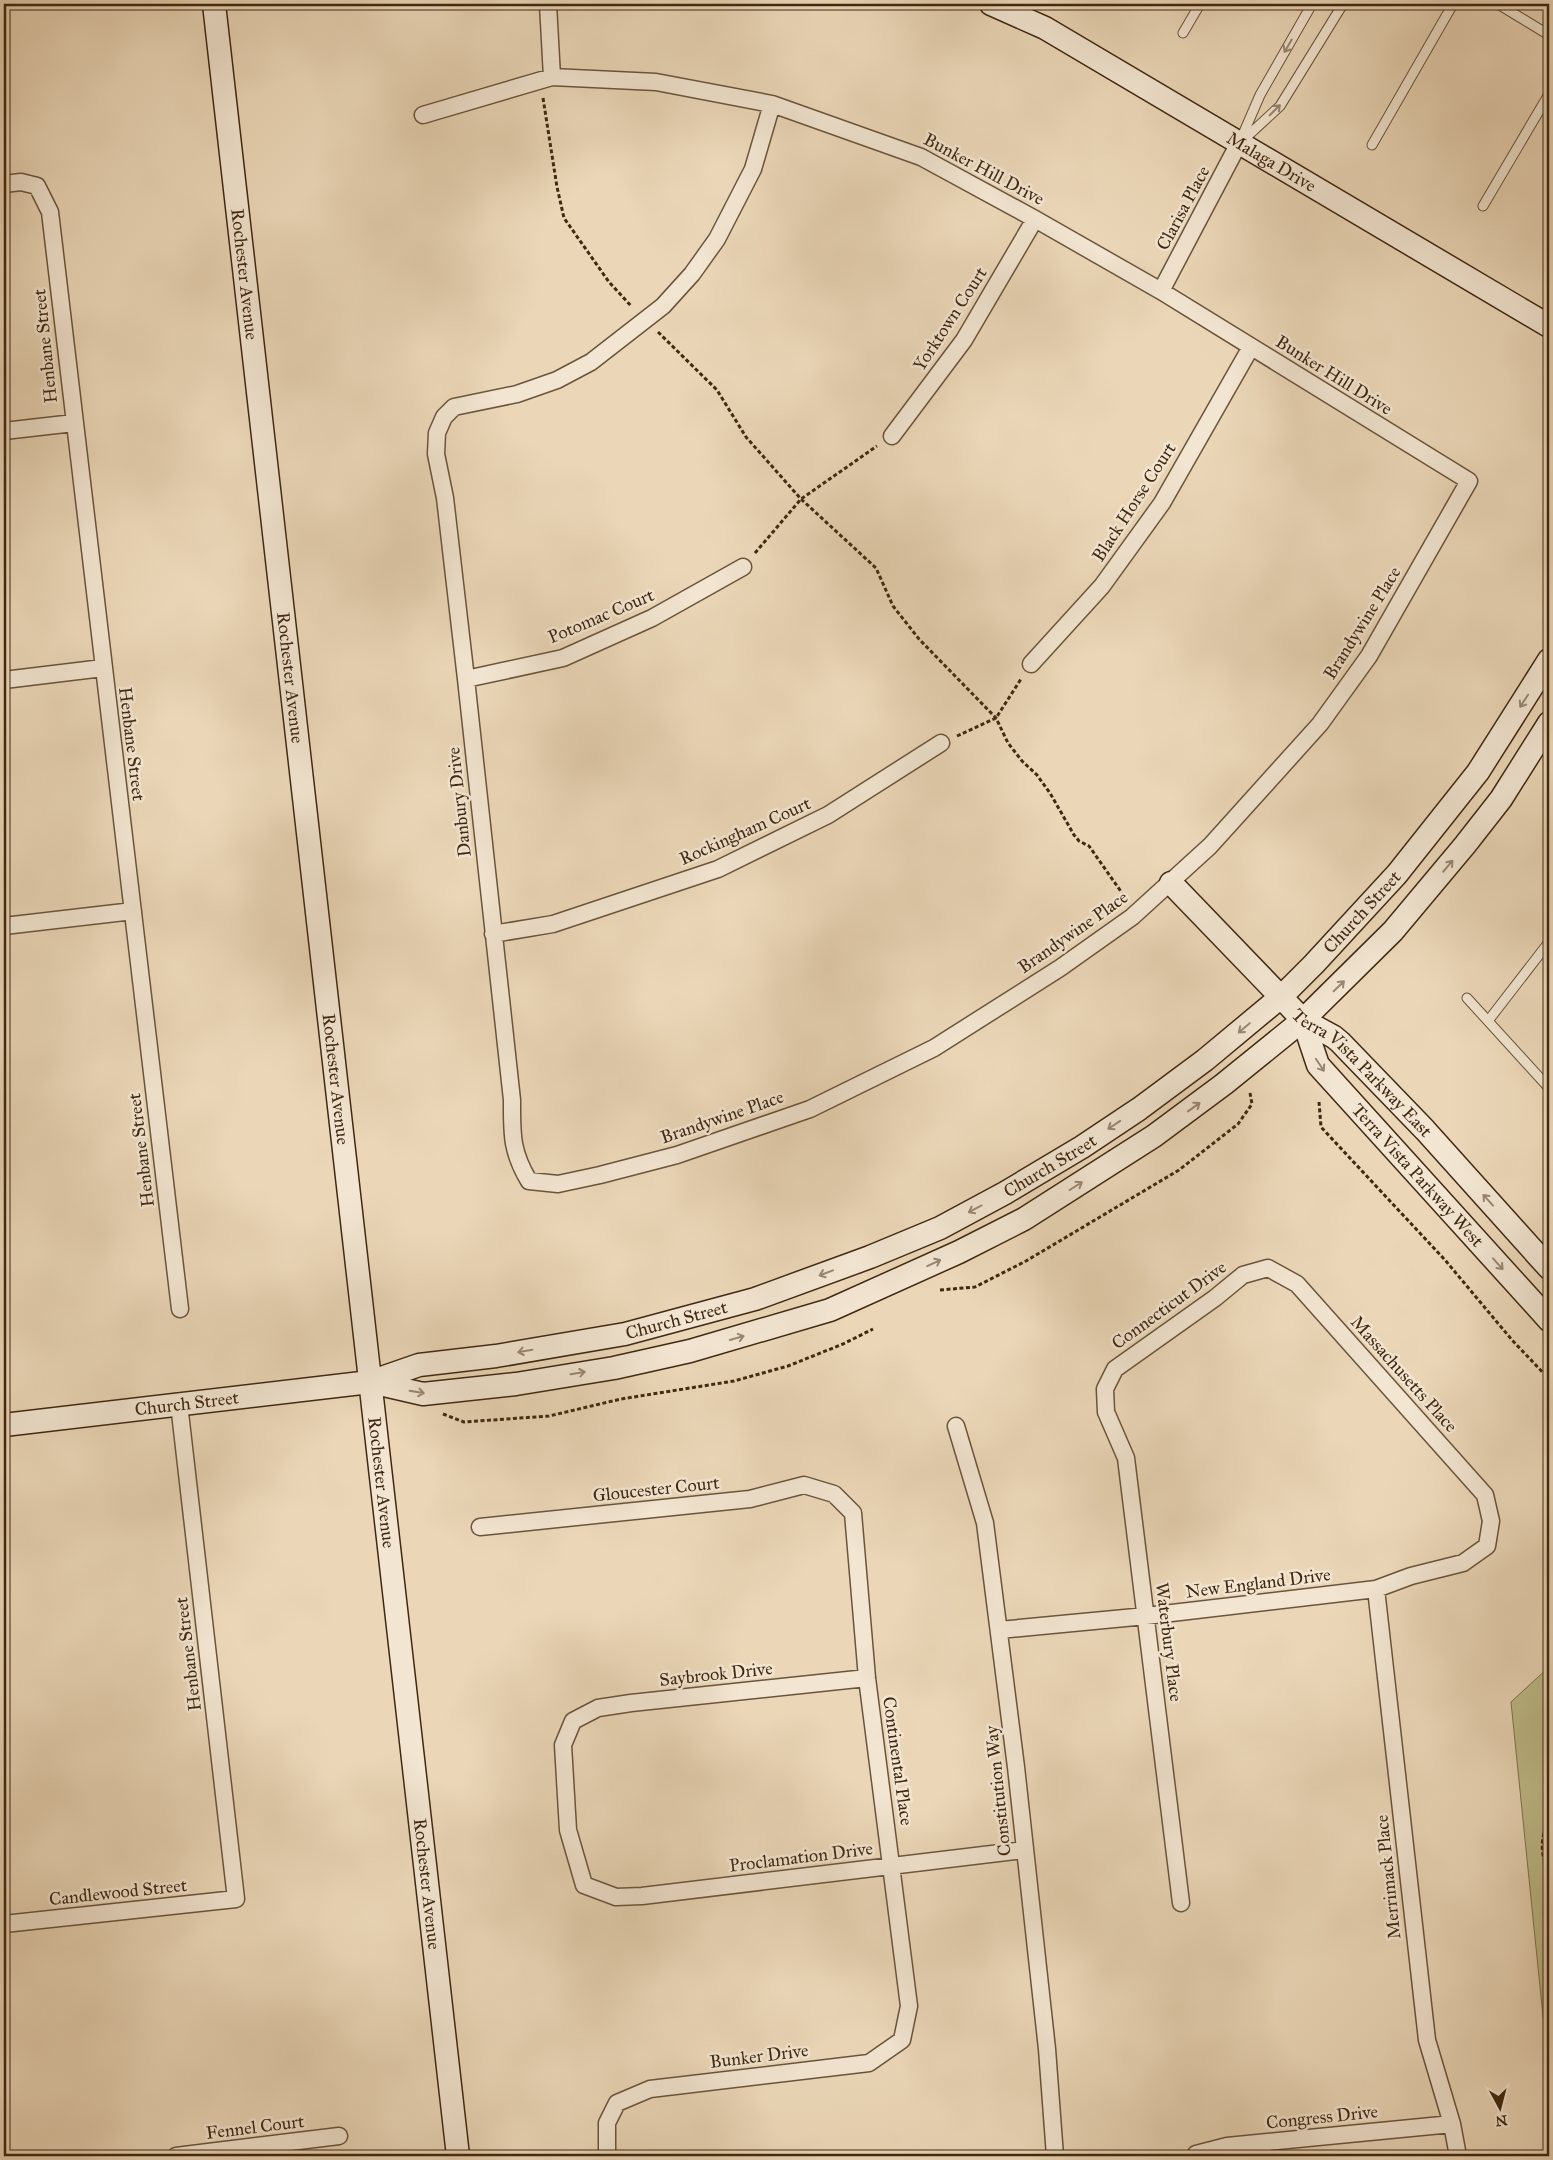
<svg xmlns="http://www.w3.org/2000/svg" width="1553" height="2160" viewBox="0 0 1553 2160" font-family="'IM FELL Great Primer',serif">
  <style>
    .green { fill: #bebc8a; stroke: #7f724e }
    .lines { fill: none; stroke-linecap: round; stroke-linejoin: round }
    .lane-casing { stroke: #6b543c; stroke-width: 11 }
    .street-casing { stroke: #6b543c; stroke-width: 19 }
    .secondary-casing { stroke: #402812; stroke-width: 25 }
    .path { stroke: #402812; stroke-width: 3; stroke-dasharray: 4 2.5; stroke-linecap: butt }
    .lane { stroke: #f2e5d1; stroke-width: 9 }
    .street { stroke: #f2e5d1; stroke-width: 16 }
    .secondary { stroke: #f2e5d1; stroke-width: 22 }
    .oneway { stroke: #998672 }
    .labels { text-anchor: middle; dominant-baseline: central; stroke-width: 5; stroke-linejoin: round; paint-order: stroke }
    .street-label { font-size: 18px; fill: #402812; stroke: #f2e5d1 }
  </style>
  <rect width="100%" height="100%" fill="#ebd7b8"/>
  <filter id="stains"><feTurbulence type="fractalNoise" baseFrequency=".004" numOctaves="4"/><feColorMatrix values="0 0 0 0 .2 0 0 0 0 .09 0 0 0 0 .02 0 0 0 .5 -.17"/></filter>
  <radialGradient id="worn" r=".72"><stop offset=".6" stop-color="#630" stop-opacity="0"/><stop offset="1" stop-color="#630" stop-opacity=".3"/></radialGradient>
  <path class="green" d="M 1549,1667 L 1549,2075 L 1511,1702 Z"/>
  <g class="lines">
    <defs>
      <path id="lane" d="M 1498,4 L 1549,35
        M 1183,33 L 1200,4
        M 1241,139 L 1260,95 L 1312,4
        M 1240,143 L 1280,106 L 1343,4
        M 1372,145 L 1453,4
        M 1483,206 L 1549,94
        M 1549,942 L 1488,1021 L 1549,1088
        M 1467,998 L 1488,1021"/>
      <path id="street" d="M 548,4 L 552,77
        M 423,115 L 552,77 L 656,82 L 772,104 L 921,157 L 1035,219 L 1161,291 L 1469,481 L 1369,656 L 1320,724 L 1210,846 L 1132,917 L 1060,968 L 934,1048 L 810,1109 L 677,1155 L 600,1175 L 558,1184 L 529,1181 C 511,1151 512,1134 512,1100 L 466,679 L 445,498 L 436,454 L 437,433 L 444,417 L 454,407 L 517,394 L 557,380 L 591,362 L 663,306 L 692,274 L 717,239 L 753,169 L 772,104
        M 4,184 L 21,182 L 37,186 L 50,212 L 180,1309
        M 1161,291 L 1239,143
        M 4,431 L 74,423
        M 892,436 L 964,340 L 1035,219
        M 1031,664 L 1102,586 L 1162,503 L 1251,347
        M 466,679 L 563,658 L 652,618 L 743,567
        M 4,680 L 103,668
        M 4,926 L 133,911
        M 493,934 L 553,924 L 718,869 L 828,815 L 941,743
        M 956,1426 L 985,1523 L 1016,1767 L 1047,2049 L 1055,2156
        M 480,1527 L 750,1499 L 804,1485 L 834,1494 L 853,1513 L 867,1678 L 909,2006 L 902,2040 L 869,2063 L 650,2089 L 617,2103 L 607,2123 L 607,2156
        M 1376,1589 L 1427,2040 L 1452,2124 L 1458,2156
        M 999,1630 L 1146,1616 L 1376,1589 L 1411,1576 L 1463,1563 L 1487,1546 L 1491,1521 L 1485,1495 L 1297,1284 L 1268,1268 L 1243,1275 L 1215,1298 L 1115,1369 L 1105,1389 L 1106,1412 L 1126,1458 L 1181,1903
        M 867,1678 L 631,1703 L 598,1708 L 573,1721 L 563,1745 L 568,1830 L 584,1885 L 616,1897 L 642,1896 L 1024,1850
        M 4,1924 L 236,1899 L 179,1404
        M 176,2156 L 339,2136
        M 1195,2156 L 1196,2154 L 1227,2146 L 1452,2124"/>
      <g id="secondary">
        <path id="s1" d="M 214,4 L 458,2156"/>
        <path id="s2" d="M 991,4 L 1045,28 L 1549,326"/>
        <path id="s3" d="M 1171,883 L 1303,1020 L 1334,1037 L 1340,1042 L 1425,1130 L 1549,1268"/>
        <path id="s4" d="M 1303,1020 L 1318,1065 L 1549,1320"/>
        <path d="M 371,1382 L 423,1394 L 516,1384 L 614,1368 L 690,1351 L 830,1310 L 959,1252 L 1024,1219 L 1154,1136 L 1224,1084 L 1303,1020 L 1393,931 L 1465,845 L 1501,799 L 1549,723"/>
        <path id="s5" d="M 4,1425 L 370,1382 L 419,1365 L 496,1356 L 625,1334 L 755,1299 L 870,1257 L 940,1228 L 1005,1193 L 1082,1147 L 1139,1109 L 1205,1060 L 1282,996 L 1314,964 L 1397,874 L 1478,772 L 1549,660"/>
      </g>
    </defs>
    <use href="#lane" class="lane-casing"/>
    <use href="#street" class="street-casing"/>
    <use href="#secondary" class="secondary-casing"/>
    <path class="path" d="M 543,98 L 557,187 L 564,218 L 609,282 L 632,307
      M 658,332 L 717,390 L 746,437 L 801,499 L 876,568 L 893,606 L 919,639 L 996,718 L 1008,743 L 1022,761 L 1037,775 L 1050,793 L 1074,835 L 1079,841 L 1089,846 L 1122,893
      M 755,553 L 801,499 L 877,446
      M 957,736 L 996,718 L 1021,679
      M 1319,1102 L 1321,1127 L 1445,1260 L 1512,1340 L 1549,1379
      M 940,1290 L 975,1287 L 1026,1261 L 1179,1170 L 1238,1124 L 1252,1104 L 1250,1093
      M 443,1414 L 464,1422 L 549,1416 L 621,1399 L 734,1381 L 788,1366 L 843,1344 L 873,1329
      M 1549,1821 C 1541,1835 1539,1855 1549,1869
      M 1549,1873 C 1545,1894 1541,1924 1549,1945"/>
    <use href="#lane" class="lane"/>
    <use href="#street" class="street"/>
    <use href="#secondary" class="secondary"/>
  </g>
  <defs><path id="oneway-shaft" d="M-6 0H5M1.5-3L5.5 0L1.5 3" fill="none" stroke-width="1.6" stroke-linecap="round" stroke-linejoin="round" transform="scale(1.25)"/></defs>
  <g class="oneway">
    <use href="#oneway-shaft" transform="translate(1288 46) rotate(120)"/>
    <use href="#oneway-shaft" transform="translate(1275 110) rotate(-45)"/>
    <use href="#oneway-shaft" transform="translate(1524 701) rotate(123)"/>
    <use href="#oneway-shaft" transform="translate(1448 866) rotate(-50)"/>
    <use href="#oneway-shaft" transform="translate(1339 986) rotate(-44)"/>
    <use href="#oneway-shaft" transform="translate(1244 1028) rotate(140)"/>
    <use href="#oneway-shaft" transform="translate(1320 1065) rotate(56)"/>
    <use href="#oneway-shaft" transform="translate(1194 1107) rotate(-36)"/>
    <use href="#oneway-shaft" transform="translate(1114 1125) rotate(146)"/>
    <use href="#oneway-shaft" transform="translate(1076 1186) rotate(-32)"/>
    <use href="#oneway-shaft" transform="translate(1488 1200) rotate(-132)"/>
    <use href="#oneway-shaft" transform="translate(975 1209) rotate(152)"/>
    <use href="#oneway-shaft" transform="translate(934 1263) rotate(-25)"/>
    <use href="#oneway-shaft" transform="translate(1498 1264) rotate(48)"/>
    <use href="#oneway-shaft" transform="translate(826 1273) rotate(159)"/>
    <use href="#oneway-shaft" transform="translate(737 1338) rotate(-16)"/>
    <use href="#oneway-shaft" transform="translate(525 1351) rotate(171)"/>
    <use href="#oneway-shaft" transform="translate(578 1373) rotate(-9)"/>
    <use href="#oneway-shaft" transform="translate(417 1392) rotate(10)"/>
  </g>
  <g class="labels">
    <g class="street-label">
      <text stroke="none"><textPath href="#s2" startOffset="322">Malaga Drive</textPath></text>
      <text transform="translate(984 169) rotate(28)">Bunker Hill Drive</text>
      <text transform="translate(1183 208) rotate(-62)">Clarisa Place</text>
      <text stroke="none"><textPath href="#s1" startOffset="272">Rochester Avenue</textPath></text>
      <text transform="translate(950 319) rotate(-57)">Yorktown Court</text>
      <text transform="translate(45 346) rotate(-96)">Henbane Street</text>
      <text transform="translate(1334 375) rotate(32)">Bunker Hill Drive</text>
      <text transform="translate(1134 502) rotate(-57)">Black Horse Court</text>
      <text transform="translate(601 616) rotate(-23)">Potomac Court</text>
      <text transform="translate(1362 623) rotate(-58)">Brandywine Place</text>
      <text stroke="none"><textPath href="#s1" startOffset="678">Rochester Avenue</textPath></text>
      <text transform="translate(132 744) rotate(83)">Henbane Street</text>
      <text transform="translate(459 802) rotate(-96)">Danbury Drive</text>
      <text transform="translate(745 831) rotate(-24)">Rockingham Court</text>
      <text stroke="none"><textPath href="#s5" startOffset="1492">Church Street</textPath></text>
      <text transform="translate(1073 932) rotate(-35)">Brandywine Place</text>
      <text stroke="none"><textPath href="#s3" startOffset="270">Terra Vista Parkway East</textPath></text>
      <text stroke="none"><textPath href="#s1" startOffset="1082">Rochester Avenue</textPath></text>
      <text transform="translate(722 1117) rotate(-19)">Brandywine Place</text>
      <text transform="translate(141 1150) rotate(-97)">Henbane Street</text>
      <text stroke="none"><textPath href="#s5" startOffset="1088">Church Street</textPath></text>
      <text stroke="none"><textPath href="#s4" startOffset="196">Terra Vista Parkway West</textPath></text>
      <text transform="translate(1169 1305) rotate(-36)">Connecticut Drive</text>
      <text stroke="none"><textPath href="#s5" startOffset="682">Church Street</textPath></text>
      <text transform="translate(1404 1374) rotate(48)">Massachusetts Place</text>
      <text stroke="none"><textPath href="#s5" startOffset="184">Church Street</textPath></text>
      <text stroke="none"><textPath href="#s1" startOffset="1488">Rochester Avenue</textPath></text>
      <text transform="translate(656 1489) rotate(-6)">Gloucester Court</text>
      <text transform="translate(1258 1583) rotate(-7)">New England Drive</text>
      <text transform="translate(1169 1642) rotate(83)">Waterbury Place</text>
      <text transform="translate(188 1654) rotate(-97)">Henbane Street</text>
      <text transform="translate(716 1674) rotate(-6)">Saybrook Drive</text>
      <text transform="translate(898 1761) rotate(82)">Continental Place</text>
      <text transform="translate(998 1791) rotate(-96)">Constitution Way</text>
      <text transform="translate(801 1857) rotate(-7)">Proclamation Drive</text>
      <text transform="translate(1388 1877) rotate(-96)">Merrimack Place</text>
      <text stroke="none"><textPath href="#s1" startOffset="1892">Rochester Avenue</textPath></text>
      <text transform="translate(118 1892) rotate(-6)">Candlewood Street</text>
      <text transform="translate(759 2056) rotate(-7)">Bunker Drive</text>
      <text transform="translate(1322 2117) rotate(-6)">Congress Drive</text>
      <text transform="translate(255 2127) rotate(-7)">Fennel Court</text>
    </g>
  </g>
  <rect width="1553" height="2160" fill="none" stroke="#ebd7b8" stroke-width="20"/>
  <rect x="5" y="5" width="1543" height="2150" fill="none" stroke="#402812" stroke-width="2.5"/>
  <rect x="10" y="10" width="1533" height="2140" fill="none" stroke="#402812"/>
  <g transform="translate(1500 2108) rotate(173)" stroke="#f2e5d1" stroke-width="4" paint-order="stroke">
  <path d="M0-4L9 19L0 12L-9 19Z" fill="#402812"/>
  <text y="-8" font-size="14" font-weight="bold" text-anchor="middle" fill="#402812">N</text>
  </g>
  <rect width="100%" height="100%" filter="url(#stains)"/>
  <rect width="100%" height="100%" fill="url(#worn)"/>
</svg>
